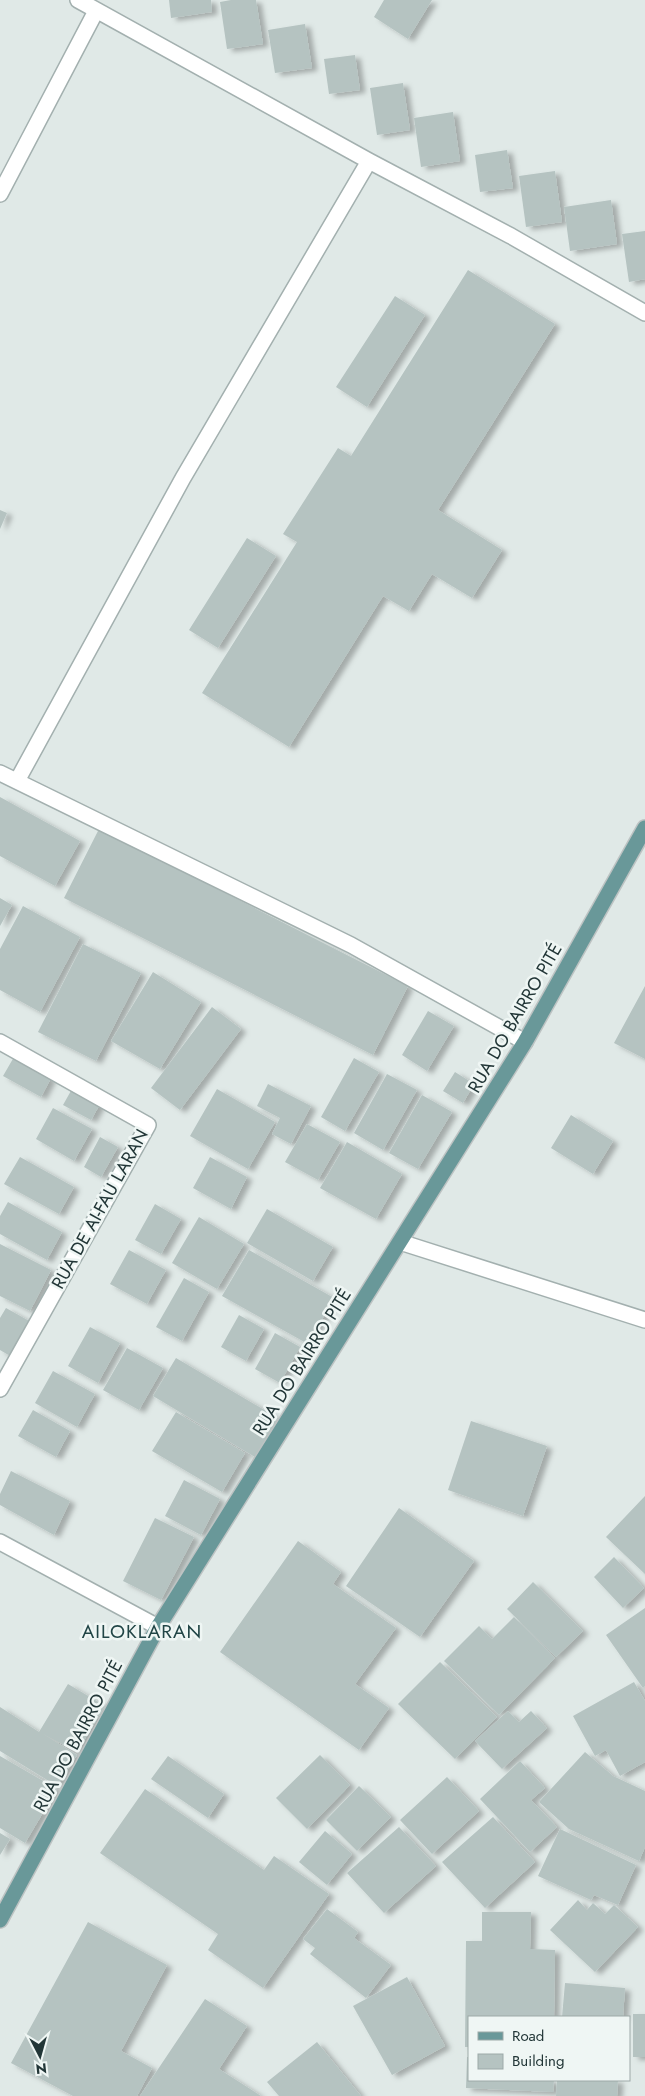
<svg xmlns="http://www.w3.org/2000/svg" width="645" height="2096" viewBox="0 0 645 2096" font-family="Jost,sans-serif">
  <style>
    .building { fill: #b5c3c1; filter: url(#shadow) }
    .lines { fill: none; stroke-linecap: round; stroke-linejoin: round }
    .minor-casing { stroke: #a3b0af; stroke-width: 18 }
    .major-casing { stroke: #bdc3c3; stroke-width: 18 }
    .minor { stroke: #fff; stroke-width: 15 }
    .major { stroke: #699899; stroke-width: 15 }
    .labels { text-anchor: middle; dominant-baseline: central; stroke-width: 5; stroke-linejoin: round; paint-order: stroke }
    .street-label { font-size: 18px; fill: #223637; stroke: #eff6f4 }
    .neighbourhood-label { font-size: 19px; letter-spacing: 1px; fill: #214546; stroke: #eff6f4 }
  </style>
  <defs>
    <filter id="shadow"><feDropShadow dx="5.5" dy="3" stdDeviation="2.5" flood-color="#0004"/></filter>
  </defs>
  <rect width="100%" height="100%" fill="#e0e9e7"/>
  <path class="building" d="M 169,0 L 211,0 L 212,12 L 171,18 Z
    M 231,0 L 256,0 L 263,44 L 227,49 L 220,2 Z
    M 384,0 L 432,0 L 408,39 L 374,17 Z
    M 305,24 L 312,68 L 275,73 L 268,30 Z
    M 355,55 L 360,90 L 329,94 L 324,59 Z
    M 403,83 L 410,130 L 377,135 L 370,88 Z
    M 453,112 L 460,161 L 421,167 L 414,118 Z
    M 507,150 L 513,188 L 480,192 L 475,155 Z
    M 555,171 L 562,222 L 526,227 L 519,176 Z
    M 611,200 L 617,244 L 570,251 L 564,207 Z
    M 645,231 L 645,279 L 629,282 L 622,234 Z
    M 468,270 L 555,324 L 438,510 L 502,550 L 472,598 L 432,574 L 409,611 L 383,596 L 289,747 L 202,693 L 297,542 L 283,534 L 338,448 L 351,456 Z
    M 395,296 L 425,315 L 367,407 L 336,387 Z
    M 0,510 L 7,513 L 0,529 Z
    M 247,538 L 276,556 L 218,648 L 189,630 Z
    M 0,797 L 80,841 L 55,886 L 0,856 Z
    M 99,829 L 408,986 L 373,1055 L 64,898 Z
    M 0,898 L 12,905 L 0,926 Z
    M 23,906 L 80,937 L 40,1012 L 0,990 L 0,949 Z
    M 83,944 L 141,973 L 96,1061 L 38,1032 Z
    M 153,972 L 201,1002 L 160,1069 L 111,1041 Z
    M 645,986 L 645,1059 L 614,1043 Z
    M 212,1007 L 241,1029 L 180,1110 L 151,1088 Z
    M 428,1011 L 454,1026 L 427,1071 L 402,1055 Z
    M 14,1057 L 51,1078 L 41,1097 L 3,1076 Z
    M 354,1058 L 379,1072 L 345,1131 L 321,1117 Z
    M 455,1072 L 474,1084 L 463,1103 L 443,1091 Z
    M 387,1074 L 417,1090 L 383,1150 L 354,1133 Z
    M 268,1084 L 311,1106 L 291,1144 L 272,1134 L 280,1118 L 257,1106 Z
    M 72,1089 L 100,1104 L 91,1120 L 63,1105 Z
    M 217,1089 L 275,1122 L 248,1169 L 190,1136 Z
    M 422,1095 L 452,1112 L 418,1169 L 389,1153 Z
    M 53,1108 L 92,1129 L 74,1161 L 36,1139 Z
    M 571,1115 L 613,1141 L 593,1174 L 551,1148 Z
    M 307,1124 L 340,1142 L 318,1180 L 285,1162 Z
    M 100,1137 L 118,1147 L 101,1177 L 84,1167 Z
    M 347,1142 L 402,1174 L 376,1219 L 320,1188 Z
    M 20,1157 L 74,1187 L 59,1214 L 4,1184 Z
    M 210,1157 L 247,1177 L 231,1209 L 193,1188 Z
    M 8,1202 L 62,1232 L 47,1260 L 0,1234 L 0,1216 Z
    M 155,1204 L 181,1219 L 161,1254 L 135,1240 Z
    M 267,1209 L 333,1247 L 313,1281 L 247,1243 Z
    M 199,1217 L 244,1244 L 217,1289 L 172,1263 Z
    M 0,1244 L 51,1270 L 30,1311 L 0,1296 Z
    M 129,1250 L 166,1270 L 147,1304 L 110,1284 Z
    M 249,1250 L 334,1298 L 308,1344 L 222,1296 Z
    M 184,1278 L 209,1292 L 182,1341 L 156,1327 Z
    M 6,1308 L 31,1322 L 12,1357 L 0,1350 L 0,1318 Z
    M 239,1315 L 264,1329 L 246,1361 L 221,1347 Z
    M 90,1327 L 120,1343 L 98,1383 L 68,1366 Z
    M 275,1333 L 300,1347 L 280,1383 L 255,1369 Z
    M 127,1348 L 163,1368 L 139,1410 L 103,1390 Z
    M 176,1358 L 278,1418 L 255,1457 L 153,1396 Z
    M 53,1371 L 95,1394 L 77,1427 L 35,1403 Z
    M 33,1410 L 70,1431 L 56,1457 L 18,1436 Z
    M 176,1412 L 245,1453 L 222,1492 L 152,1451 Z
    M 471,1421 L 547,1446 L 523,1516 L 448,1490 Z
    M 11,1471 L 70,1501 L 54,1535 L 0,1505 L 0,1494 Z
    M 184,1480 L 220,1499 L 201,1535 L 165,1516 Z
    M 645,1496 L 645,1574 L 606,1537 Z
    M 399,1508 L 474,1561 L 420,1637 L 346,1586 Z
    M 155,1518 L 194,1537 L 161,1600 L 123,1581 Z
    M 298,1541 L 341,1572 L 333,1584 L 396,1628 L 355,1684 L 389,1708 L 359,1750 L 220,1652 Z
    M 614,1557 L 644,1588 L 623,1608 L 594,1577 Z
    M 533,1582 L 583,1631 L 556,1657 L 507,1609 Z
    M 645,1608 L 645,1686 L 643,1688 L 606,1635 Z
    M 514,1617 L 555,1658 L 499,1715 L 444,1661 L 479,1626 L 492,1639 Z
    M 440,1662 L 497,1717 L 455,1759 L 398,1704 Z
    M 634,1682 L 645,1701 L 645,1762 L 620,1776 L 606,1750 L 595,1756 L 573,1716 Z
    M 68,1684 L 105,1706 L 77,1752 L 43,1734 L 77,1755 L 57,1786 L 0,1751 L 0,1707 L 39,1732 Z
    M 508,1711 L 519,1722 L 531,1711 L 547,1728 L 502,1769 L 475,1741 Z
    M 585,1752 L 613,1776 L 645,1791 L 645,1847 L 639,1861 L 569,1829 L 539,1802 Z
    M 320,1755 L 350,1785 L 307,1829 L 276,1798 Z
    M 0,1756 L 57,1789 L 25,1843 L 0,1828 Z
    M 168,1756 L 224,1794 L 208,1818 L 151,1779 Z
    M 520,1761 L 545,1788 L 531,1800 L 557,1827 L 530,1852 L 480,1799 Z
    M 447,1777 L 479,1811 L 432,1854 L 400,1820 Z
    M 359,1786 L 391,1817 L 357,1851 L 326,1820 Z
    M 145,1789 L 264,1870 L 274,1856 L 329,1894 L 263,1988 L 208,1950 L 218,1934 L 100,1853 Z
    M 493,1817 L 535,1862 L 485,1908 L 442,1862 Z
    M 399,1827 L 436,1866 L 384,1913 L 347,1873 Z
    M 560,1829 L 636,1865 L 618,1905 L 594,1895 L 591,1900 L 538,1876 Z
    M 325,1831 L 352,1854 L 327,1885 L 299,1862 Z
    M 0,1833 L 10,1839 L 0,1855 Z
    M 578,1900 L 587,1910 L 593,1903 L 605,1914 L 614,1905 L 638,1927 L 595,1972 L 550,1930 Z
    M 327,1909 L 358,1932 L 354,1938 L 391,1965 L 366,1998 L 310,1954 L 315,1948 L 303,1939 Z
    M 482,1912 L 531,1912 L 530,1949 L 555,1950 L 554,2017 L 469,2017 L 469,2047 L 465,2047 L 466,1941 L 482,1941 Z
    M 88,1922 L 167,1965 L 121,2051 L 152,2068 L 137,2096 L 73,2096 L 11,2063 Z
    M 407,1977 L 445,2046 L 392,2075 L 353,2006 Z
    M 565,1983 L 625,1988 L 623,2017 L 562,2017 Z
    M 205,1999 L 247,2026 L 219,2069 L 261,2096 L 140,2096 Z
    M 633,2014 L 645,2014 L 645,2057 L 633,2057 Z
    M 317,2042 L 361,2096 L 279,2096 L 267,2082 Z
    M 467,2057 L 469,2057 L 469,2080 L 554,2080 L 553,2092 L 466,2088 Z
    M 557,2080 L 618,2080 L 617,2096 L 556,2096 Z"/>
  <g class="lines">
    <defs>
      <path id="minor" d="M 78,0 L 369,161 L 511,236 L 645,313
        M 0,194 L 96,11
        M 0,773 L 351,945 L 525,1042
        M 17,781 L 183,478 L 369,161
        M 0,1042 L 148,1125 L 0,1389
        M 400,1242 L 645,1320
        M 0,1542 L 158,1627"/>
      <path id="major" d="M 0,1920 L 158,1627 L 525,1042 L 645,828"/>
    </defs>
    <use href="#minor" class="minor-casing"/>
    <use href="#major" class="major-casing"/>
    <use href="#minor" class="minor"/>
    <use href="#major" class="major"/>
  </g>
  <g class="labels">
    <g class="street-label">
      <text transform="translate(515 1018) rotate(-60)">RUA DO BAIRRO PITÉ</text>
      <text transform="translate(100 1209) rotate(-61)">RUA DE AI-FAU LARAN</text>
      <text transform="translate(302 1362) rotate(-58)">RUA DO BAIRRO PITÉ</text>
      <text transform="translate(78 1736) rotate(-62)">RUA DO BAIRRO PITÉ</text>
    </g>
    <g class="neighbourhood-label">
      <text x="142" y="1631">AILOKLARAN</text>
    </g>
  </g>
  <rect x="468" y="2016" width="162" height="65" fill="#eff6f4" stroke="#9da9a8"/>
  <rect x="478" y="2032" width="25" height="8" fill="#699899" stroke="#9da9a8"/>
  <text x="512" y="2041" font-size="15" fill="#223637">Road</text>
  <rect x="478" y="2054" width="25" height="15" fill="#b5c3c1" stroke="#9da9a8"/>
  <text x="512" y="2066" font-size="15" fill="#223637">Building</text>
  <g transform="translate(40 2056) rotate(174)" stroke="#eff6f4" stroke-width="4" paint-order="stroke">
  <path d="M0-4L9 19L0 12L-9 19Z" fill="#223637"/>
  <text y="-8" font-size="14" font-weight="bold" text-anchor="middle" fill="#223637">N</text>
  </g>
</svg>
